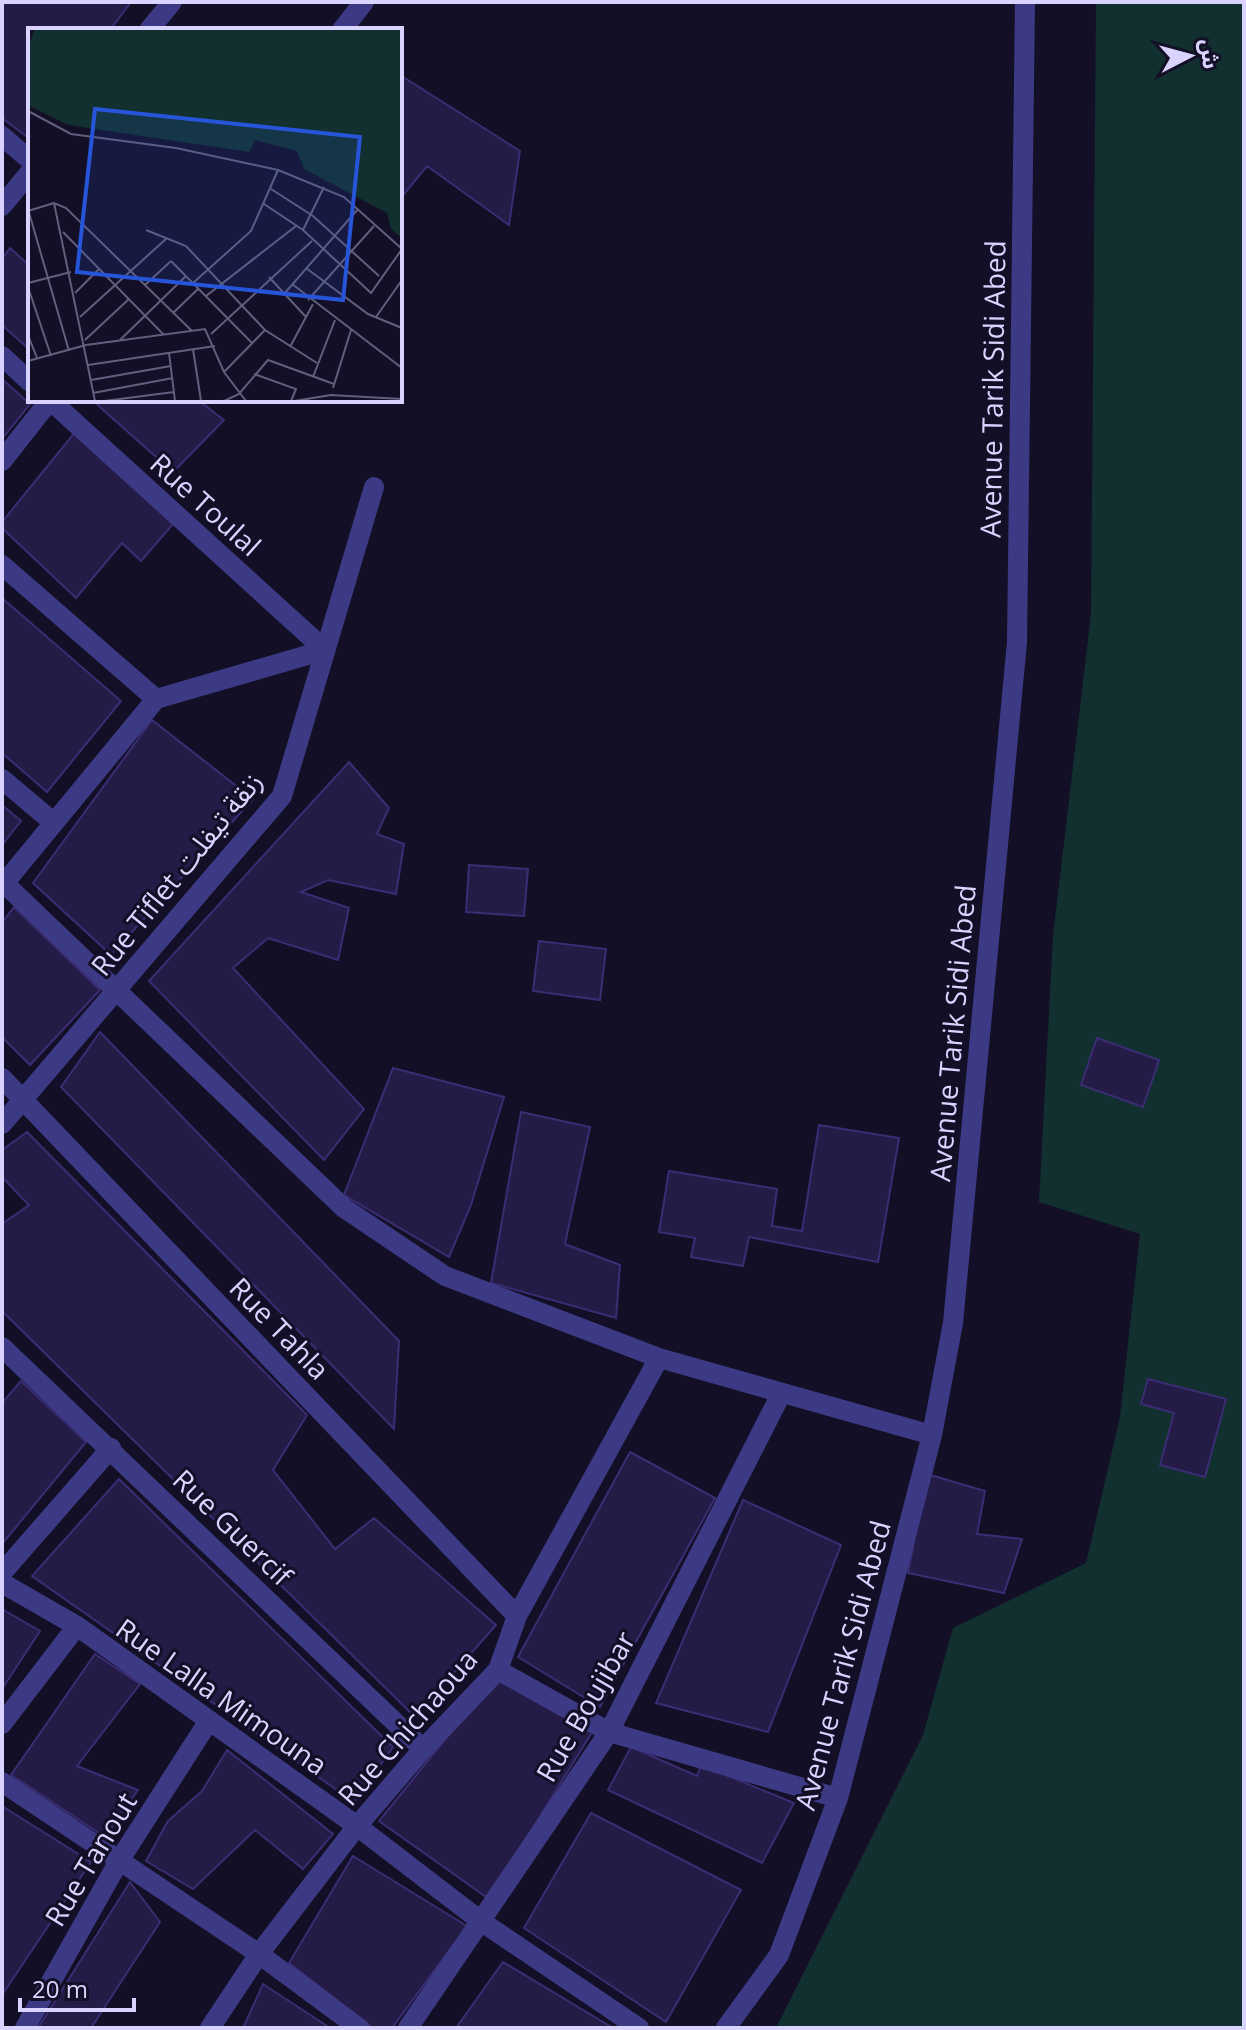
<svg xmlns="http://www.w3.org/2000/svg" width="1246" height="2030" viewBox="0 0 1246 2030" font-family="'Open Sans','Noto Sans Arabic',sans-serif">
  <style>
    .green { fill: #12302f }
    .building { fill: #241b47; stroke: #3b2d73; stroke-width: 2 }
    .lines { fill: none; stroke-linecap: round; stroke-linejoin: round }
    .minor { stroke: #3d3a85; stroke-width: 20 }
    .labels { text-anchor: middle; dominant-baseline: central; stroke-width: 6; stroke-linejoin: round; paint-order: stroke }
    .street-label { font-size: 28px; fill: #d9d4ff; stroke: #130f26 }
    .inset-road { fill: none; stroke: #625e7d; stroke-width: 2 }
    .view { fill: #2655da; fill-opacity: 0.15; stroke: #2655da; stroke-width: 4 }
    .inset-edge { fill: none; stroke: #d9d4ff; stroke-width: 4 }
  </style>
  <rect width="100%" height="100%" fill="#130f26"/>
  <path class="green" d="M 1096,2 L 1244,2 L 1244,2028 L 776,2028 L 923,1735 L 953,1628 L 1086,1563 L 1120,1417 L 1140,1234 L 1039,1202 L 1053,936 L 1091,614 Z"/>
  <path class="building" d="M 2,2 L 131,2 L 110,30 L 30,30 L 30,139 L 2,118 Z
    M 400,75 L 520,151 L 509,225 L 427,166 L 400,199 Z
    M 10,248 L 30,266 L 30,350 L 2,325 L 2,259 Z
    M 2,379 L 30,404 L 2,439 Z
    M 92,400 L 198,400 L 224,420 L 173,472 Z
    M 76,431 L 179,517 L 141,561 L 122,543 L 76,598 L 2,528 L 2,522 Z
    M 2,598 L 121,701 L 47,792 L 2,753 Z
    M 152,720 L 253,799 L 111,955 L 33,883 Z
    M 349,762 L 389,808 L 377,834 L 404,844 L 396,894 L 328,880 L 301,892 L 349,908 L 338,960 L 268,938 L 233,968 L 364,1109 L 324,1160 L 149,981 Z
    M 2,805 L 21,821 L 2,845 Z
    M 469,865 L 528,869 L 524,916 L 466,912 Z
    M 14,907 L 100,990 L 30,1065 L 2,1037 L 2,923 Z
    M 539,941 L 606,949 L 600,1000 L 533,991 Z
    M 100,1032 L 399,1341 L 394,1429 L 61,1087 Z
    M 1097,1038 L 1159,1060 L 1143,1107 L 1081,1085 Z
    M 393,1068 L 504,1097 L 471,1205 L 449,1257 L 344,1195 Z
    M 521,1112 L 590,1127 L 565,1244 L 620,1265 L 616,1318 L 491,1283 Z
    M 819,1125 L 899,1138 L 878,1262 L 749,1237 L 743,1266 L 691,1257 L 695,1238 L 659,1232 L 669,1171 L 777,1189 L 772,1226 L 802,1231 Z
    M 27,1132 L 307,1415 L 273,1470 L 335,1549 L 374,1518 L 496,1625 L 415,1717 L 2,1311 L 2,1224 L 29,1205 L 2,1177 L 2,1150 Z
    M 1148,1379 L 1226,1399 L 1205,1477 L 1160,1465 L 1174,1413 L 1141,1404 Z
    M 21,1381 L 86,1442 L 2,1544 L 2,1403 Z
    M 630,1452 L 715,1498 L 600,1707 L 518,1657 Z
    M 927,1474 L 985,1491 L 977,1534 L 1022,1539 L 1004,1593 L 908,1573 Z
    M 119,1479 L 393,1747 L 354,1802 L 32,1576 Z
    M 743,1500 L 841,1545 L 768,1732 L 656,1703 Z
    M 2,1609 L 40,1631 L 2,1689 Z
    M 95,1654 L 140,1684 L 77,1766 L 138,1790 L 105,1837 L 11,1775 Z
    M 495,1678 L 594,1729 L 489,1899 L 379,1821 Z
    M 631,1747 L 697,1776 L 701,1765 L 794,1803 L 762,1863 L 608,1790 Z
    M 227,1750 L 333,1834 L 303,1869 L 255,1830 L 193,1889 L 146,1861 L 168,1821 L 202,1791 Z
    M 2,1806 L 91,1862 L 2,1995 Z
    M 591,1813 L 741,1890 L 666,2022 L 524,1928 Z
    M 353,1856 L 467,1926 L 392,2028 L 373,2028 L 289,1963 Z
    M 130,1882 L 160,1922 L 91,2028 L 38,2028 Z
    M 503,1962 L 613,2028 L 456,2028 Z
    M 263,1984 L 330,2028 L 243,2028 Z"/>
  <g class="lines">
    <path class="minor" d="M 149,30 L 172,2
      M 342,30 L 364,2
      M 2,136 L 30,160
      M 2,206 L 30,172
      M 2,356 L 30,382
      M 2,461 L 50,400 L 325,650
      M 2,565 L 156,699
      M 156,699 L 325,650
      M 2,779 L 54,823
      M 4,883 L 344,1208 L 445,1276 L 659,1358 L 932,1435
      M 2,886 L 156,699
      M 2,1078 L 517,1616
      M 2,1124 L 282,796 L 374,487
      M 2,1347 L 423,1749
      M 2,1573 L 111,1448
      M 2,1583 L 77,1626 L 357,1826 L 482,1922 L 639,2028
      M 498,1670 L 609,1732 L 838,1798
      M 2,1724 L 77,1626
      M 2,1782 L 259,1954 L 359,2028
      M 25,2028 L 119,1861 L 208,1722
      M 210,2028 L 259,1954 L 357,1826 L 423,1749 L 498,1670 L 517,1616 L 659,1358
      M 408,2028 L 609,1732 L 781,1394
      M 726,2028 L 779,1955 L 838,1798 L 932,1435 L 953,1323 L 1017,642 L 1025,2"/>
  </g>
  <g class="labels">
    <g class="street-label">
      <text transform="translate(992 389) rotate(-89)">Avenue Tarik Sidi Abed</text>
      <text transform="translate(206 504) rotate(42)">Rue Toulal</text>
      <text transform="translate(176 873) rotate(-51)">Rue Tiflet زنقة تيفلت</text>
      <text transform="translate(952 1033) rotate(-85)">Avenue Tarik Sidi Abed</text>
      <text transform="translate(280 1328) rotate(46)">Rue Tahla</text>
      <text transform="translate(233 1527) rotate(44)">Rue Guercif</text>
      <text transform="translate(842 1665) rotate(-75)">Avenue Tarik Sidi Abed</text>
      <text transform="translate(222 1696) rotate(35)">Rue Lalla Mimouna</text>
      <text transform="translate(585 1706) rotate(-60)">Rue Boujibar</text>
      <text transform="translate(407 1727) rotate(-49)">Rue Chichaoua</text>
      <text transform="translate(90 1859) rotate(-59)">Rue Tanout</text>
    </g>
  </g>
  <g transform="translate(28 28)">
    <rect width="374" height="374" fill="#130f26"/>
    <path d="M 7,1 L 374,1 L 374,210 L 363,201 L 359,185 L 276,141 L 269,123 L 227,112 L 221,124 L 40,97 L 0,77 L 0,19 Z" fill="#12302f"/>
    <path class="inset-road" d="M 0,83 L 43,106 L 148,120 L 250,142 L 316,169 L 374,221M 243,161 L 285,188 L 351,248M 26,175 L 67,373M 26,175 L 38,180 L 164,303M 236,176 L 275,202 L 343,265 L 374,221M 0,181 L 41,323M 0,183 L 26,175M 118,202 L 158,218 L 237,302 L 289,335M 275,202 L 296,159M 35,204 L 136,307M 143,233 L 224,315M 278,240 L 340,286 L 374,300M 241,249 L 278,289M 0,255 L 43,244M 165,255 L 223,203 L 250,142M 264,256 L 374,340M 117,257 L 143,233M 0,259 L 23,328M 47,265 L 71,241M 256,266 L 330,181M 178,268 L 268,198M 280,272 L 346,198M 145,285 L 170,261M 52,289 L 139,210M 348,289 L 374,252M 183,306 L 284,213M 0,307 L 9,330M 57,312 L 101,271M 92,312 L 158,248M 262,319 L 285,276M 165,321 L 173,373M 141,325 L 147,373M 0,333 L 58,317 L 177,301 L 196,344 L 218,373M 60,337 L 187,318M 196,344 L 237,302M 226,346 L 268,361 L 263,373M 285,349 L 307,292M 63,352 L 143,338M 305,360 L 323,302M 65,365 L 145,350M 76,373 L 146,364M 196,373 L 211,366 L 240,332 L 306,356M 266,373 L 303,367 L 374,371"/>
    <path class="view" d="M 67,81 L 332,109 L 315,272 L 49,244 Z"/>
    <rect width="374" height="374" class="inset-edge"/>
  </g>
  <rect width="1246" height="2030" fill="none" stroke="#d9d4ff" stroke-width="8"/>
  <g transform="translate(1190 56) rotate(84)" stroke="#130f26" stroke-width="6" paint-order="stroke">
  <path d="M0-6L14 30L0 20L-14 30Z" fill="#d9d4ff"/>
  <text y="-12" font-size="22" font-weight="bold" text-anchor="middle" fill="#d9d4ff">ش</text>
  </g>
  <path d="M20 1998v12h114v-12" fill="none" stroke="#d9d4ff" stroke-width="4"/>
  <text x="32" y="1998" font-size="24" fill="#d9d4ff" stroke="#130f26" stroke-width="6" paint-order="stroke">20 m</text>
</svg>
